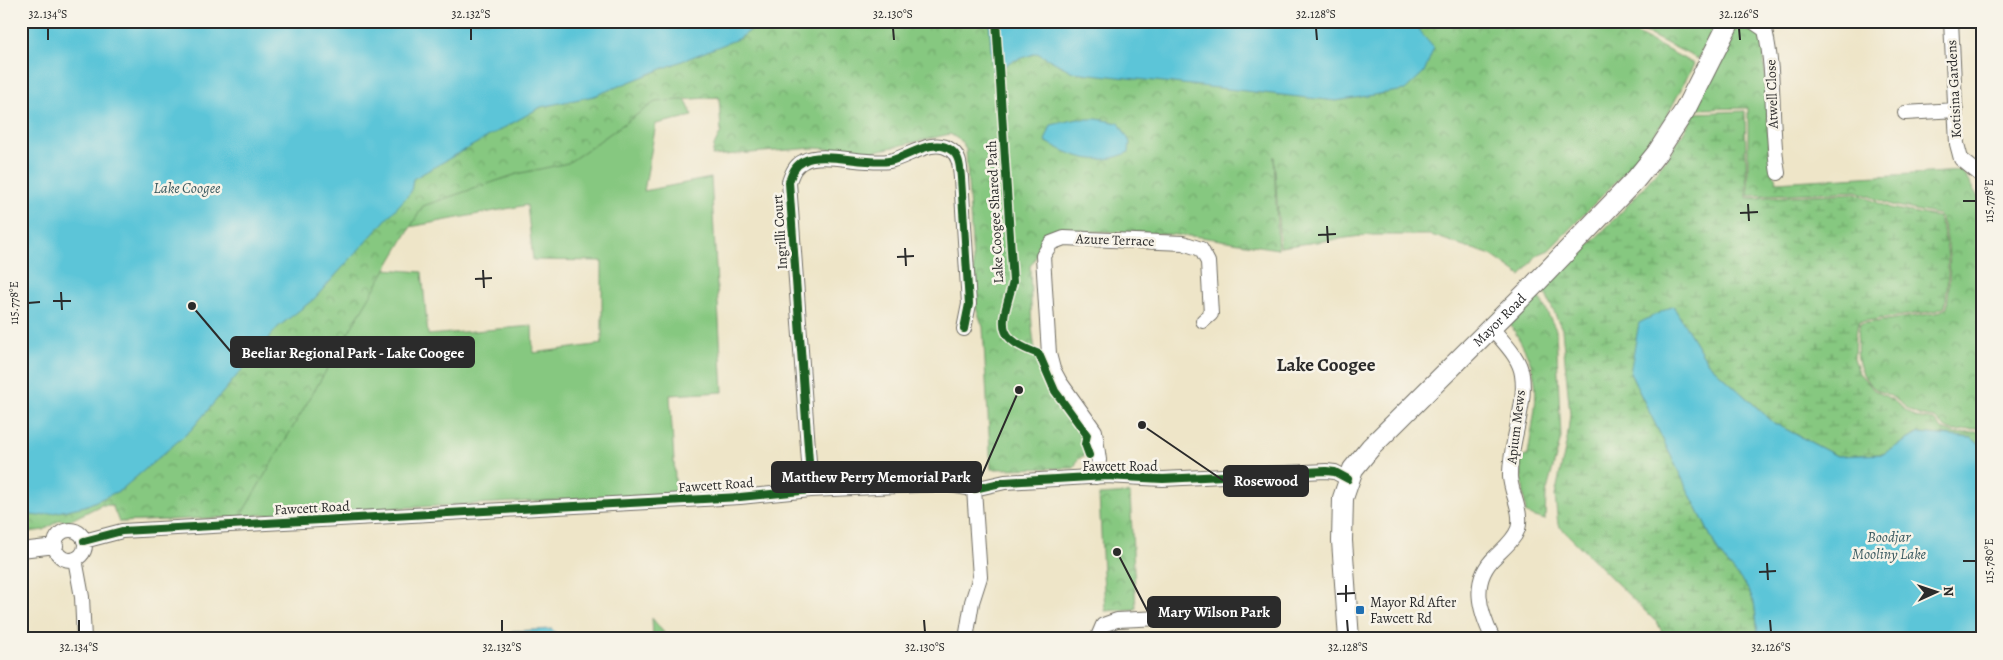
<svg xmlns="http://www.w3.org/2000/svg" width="2003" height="660" viewBox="0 0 2003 660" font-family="Alegreya,serif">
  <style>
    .green { fill: #86c880; stroke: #587a56; fill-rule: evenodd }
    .wetland { fill: url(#wetland-marsh); stroke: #587a56 }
    .park { fill: url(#park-crowns); stroke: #587a56 }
    .water { fill: #5cc5d8; stroke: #447882 }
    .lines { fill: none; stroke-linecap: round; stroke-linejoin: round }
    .minor-casing { stroke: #6f6c62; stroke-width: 16 }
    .secondary-casing { stroke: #6f6c62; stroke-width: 22 }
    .minor { stroke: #fff; stroke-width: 14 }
    .secondary { stroke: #fff; stroke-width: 20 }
    .cycleway-casing { stroke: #f7f3e8; stroke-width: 11 }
    .cycleway { stroke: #1b5e20; stroke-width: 8 }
    .ticks { fill: none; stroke: #2b2b2b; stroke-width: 2 }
    .poi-dot { fill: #1f6fb2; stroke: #f7f3e8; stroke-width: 2 }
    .labels { text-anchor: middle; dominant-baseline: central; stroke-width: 5; stroke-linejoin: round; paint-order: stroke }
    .street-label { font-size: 14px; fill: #2b2b2b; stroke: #f7f3e8 }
    .poi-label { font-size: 14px; fill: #2b2b2b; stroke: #f7f3e8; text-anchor: start }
    .water-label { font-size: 15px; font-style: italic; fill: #3a595f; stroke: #f7f3e8 }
    .district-label { font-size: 19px; font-weight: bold; fill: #2b2b2b; stroke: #f7f3e8 }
    .leader { fill: none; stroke: #2b2b2b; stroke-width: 2 }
    .callout-dot { fill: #2b2b2b; stroke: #f7f3e8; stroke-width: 2 }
    .callout { fill: #2b2b2b; stroke: #2b2b2b; stroke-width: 2 }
    .callout-label { font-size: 15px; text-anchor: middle; font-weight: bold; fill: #fff }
    .neatline { fill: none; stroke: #2b2b2b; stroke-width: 2 }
    .ticks-label { font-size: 12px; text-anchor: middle; fill: #2b2b2b }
  </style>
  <defs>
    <pattern id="wetland-marsh" width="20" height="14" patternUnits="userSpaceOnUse" patternTransform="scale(1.25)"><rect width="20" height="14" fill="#86c880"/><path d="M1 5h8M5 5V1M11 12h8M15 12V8" fill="none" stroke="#6ea369"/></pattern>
    <pattern id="park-crowns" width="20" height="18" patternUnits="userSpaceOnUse" patternTransform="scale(1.25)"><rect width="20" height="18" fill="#86c880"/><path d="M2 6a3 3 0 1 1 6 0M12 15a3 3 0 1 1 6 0" fill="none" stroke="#6ea369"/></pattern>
  </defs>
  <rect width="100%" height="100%" fill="#f7f3e8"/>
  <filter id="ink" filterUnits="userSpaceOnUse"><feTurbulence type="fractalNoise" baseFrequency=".02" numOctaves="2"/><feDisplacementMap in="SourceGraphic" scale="10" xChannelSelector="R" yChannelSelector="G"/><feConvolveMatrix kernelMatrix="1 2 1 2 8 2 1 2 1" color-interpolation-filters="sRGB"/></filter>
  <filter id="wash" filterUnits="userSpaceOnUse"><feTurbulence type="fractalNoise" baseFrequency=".0096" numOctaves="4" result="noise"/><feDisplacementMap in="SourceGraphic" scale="20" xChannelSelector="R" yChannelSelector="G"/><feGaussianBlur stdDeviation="1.12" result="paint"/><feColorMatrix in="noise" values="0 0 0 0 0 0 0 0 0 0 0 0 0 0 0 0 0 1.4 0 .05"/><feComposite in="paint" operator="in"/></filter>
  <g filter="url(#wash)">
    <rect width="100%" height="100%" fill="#eee5c8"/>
    <path class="green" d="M 719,97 L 685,99 L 693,116 L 656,124 L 644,191 L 711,178 L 723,392 L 670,395 L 676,494 L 119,522 L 411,192 L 541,107 ZM 527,205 L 533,260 L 602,261 L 602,344 L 533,353 L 532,326 L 428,335 L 422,272 L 385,269 L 410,227 Z
      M 652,618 L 669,639 L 653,639 Z"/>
    <path class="wetland" d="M 1745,111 L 1747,198 L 1856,193 L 1890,208 L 1938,217 C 1951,244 1949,277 1945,307 L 1935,311 L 1859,322 L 1855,335 L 1854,358 L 1859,373 L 1874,390 L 1891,399 L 1915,417 L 1934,420 L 1942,429 L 1956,434 L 1982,431 L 1982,447 L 1971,438 L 1919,433 L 1883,454 L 1837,456 L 1774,423 L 1708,363 L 1673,307 L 1630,373 L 1719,553 L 1746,586 L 1754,602 L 1759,639 L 1666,639 L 1658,624 L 1558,525 L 1555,496 L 1567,440 L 1570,414 L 1562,329 L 1543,289 C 1598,235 1659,183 1694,113 Z"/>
    <path class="park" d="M 21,21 L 1613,21 L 1694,64 L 1666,118 L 1633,164 L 1549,250 L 1537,255 L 1521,276 L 1491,255 L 1431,235 L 1368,235 L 1280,247 L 1274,156 L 1278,249 L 1201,237 L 1142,232 L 1055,231 C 1031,242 1043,252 1030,266 C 1032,304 1028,347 1046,382 C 1056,400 1073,413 1082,431 C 1085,438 1082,443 1086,449 L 1085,455 L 1078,459 L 1074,468 L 991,469 L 983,327 L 976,308 L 966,150 L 961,141 L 950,134 L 872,152 L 814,148 L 712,156 L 714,146 L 721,132 L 719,97 L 655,102 L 568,163 L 517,174 L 423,206 L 240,517 L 119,522 L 112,505 L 101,505 L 67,522 L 60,520 L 44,530 L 21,533 Z
      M 1622,21 L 1717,21 L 1698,59 Z
      M 1741,23 L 1750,24 L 1763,37 L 1769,148 L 1776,182 L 1962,171 L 1978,197 L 1982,197 L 1982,429 C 1959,427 1954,440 1935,418 C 1912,415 1913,412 1895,399 C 1889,394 1880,392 1874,388 C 1855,371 1855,348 1860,324 L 1936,313 L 1947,308 C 1950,277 1953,244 1939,215 L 1891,205 L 1856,191 L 1748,196 L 1748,108 L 1694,109 L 1732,32 Z
      M 1536,295 L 1540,298 L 1556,330 L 1561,438 L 1546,494 L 1545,520 L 1526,514 L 1520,459 L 1528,455 C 1537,393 1545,379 1510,324 Z
      M 1130,493 L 1136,609 L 1105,611 L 1099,495 Z"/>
    <path class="water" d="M 21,21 L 763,21 L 740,38 L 594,96 L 541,107 L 413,179 L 411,192 L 314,299 L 278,327 L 191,430 L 121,490 L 85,506 L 39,516 L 21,514 Z
      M 989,21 L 1417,21 L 1419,31 L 1434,48 L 1424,72 L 1405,90 L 1336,101 L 1073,72 L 1037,53 L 1010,62 L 993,75 Z
      M 1078,119 L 1097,119 L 1119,123 L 1130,142 L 1129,152 C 1098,167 1073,157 1045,141 L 1051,125 Z
      M 1673,306 L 1708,363 L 1774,423 L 1837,456 L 1883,454 L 1919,433 L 1972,438 L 1982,447 L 1982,639 L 1759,639 L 1754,602 L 1746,586 L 1719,553 L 1630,373 L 1639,323 Z
      M 552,629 L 561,639 L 502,639 L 512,631 Z"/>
  </g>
  <g filter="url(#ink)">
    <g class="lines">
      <defs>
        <path id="minor" d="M 1752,21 L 1765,30 C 1776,77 1770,126 1778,173
          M 1951,21 L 1957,144 L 1961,159 L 1982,176
          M 1905,113 L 1956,110
          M 1491,327 C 1502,341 1520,357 1522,375 C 1527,408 1509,443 1510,477 C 1511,493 1523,512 1518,529 C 1514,540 1504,548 1496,556 C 1470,580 1479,610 1493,639
          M 1096,477 L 1099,460 L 1095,431 L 1060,382 L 1053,369 L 1049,354 L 1043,256 L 1051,243 L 1064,238 L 1183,243 L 1201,249 L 1208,262 L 1211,314 L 1203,321
          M 811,490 L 789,182 C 792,173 795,165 804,161 C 821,151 866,165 889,161 C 907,158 933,136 951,150 C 960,156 960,168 961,178 L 969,304 L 964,329
          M55 545a15 15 0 1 1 30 0a15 15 0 1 1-30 0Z
          M 84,541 L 122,531 L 740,497 L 811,490 L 919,485 L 944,484 L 974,489 L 1005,482 L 1106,476 L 1163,479 L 1326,471 L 1335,472 L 1348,479
          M 21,550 L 56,546
          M 75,559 L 82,597 L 84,639
          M 966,639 L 972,602 L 980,577 L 974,489
          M 1097,639 L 1103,625 L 1117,620 L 1248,614"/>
        <g id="secondary">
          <path id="s1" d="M 1349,639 L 1342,541 L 1343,498 L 1353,469 L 1371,447 L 1535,284 L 1636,179 L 1657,153 L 1685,110 L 1730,21"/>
        </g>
      </defs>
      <use href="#minor" class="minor-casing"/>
      <use href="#secondary" class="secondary-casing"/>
      <use href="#minor" class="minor"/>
      <use href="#secondary" class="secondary"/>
      <defs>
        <path id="cycleway" d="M 996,21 L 1013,282 C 1002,324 992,337 1039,354 L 1055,391 L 1087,435 L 1085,444 L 1089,455
          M 811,490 L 789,182 C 792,173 795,165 804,161 C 821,151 866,165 889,161 C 907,158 933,136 951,150 C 960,156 960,168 961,178 L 969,304 L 964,329
          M 84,541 L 122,531 L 740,497 L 811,490 L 919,485 L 944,484 L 974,489 L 1005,482 L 1106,476 L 1163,479 L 1326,471 L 1335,472 L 1348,479"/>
      </defs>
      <use href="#cycleway" class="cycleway-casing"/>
      <use href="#cycleway" class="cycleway"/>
    </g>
  </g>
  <path class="ticks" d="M 48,28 L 48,40M 471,28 L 471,40M 893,28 L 894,40M 1316,28 L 1317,40M 1739,28 L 1740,40M 1963,201 L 1976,201M 1748,204 L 1749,221M 1740,213 L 1758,212M 1327,226 L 1328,243M 1318,235 L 1336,234M 905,248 L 906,266M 897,257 L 914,256M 483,270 L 484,288M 475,279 L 492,278M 61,292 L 62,310M 53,301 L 71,301M 28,303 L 40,302M 1963,561 L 1976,561M 1767,563 L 1768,580M 1759,572 L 1776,571M 1346,585 L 1346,602M 1337,594 L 1355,593M 79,620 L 79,632M 502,620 L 502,632M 924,620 L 925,632M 1347,620 L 1348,632M 1770,620 L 1771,632"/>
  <rect class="poi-dot" x="1355" y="605" width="10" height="10" rx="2.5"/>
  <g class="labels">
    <g class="street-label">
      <text transform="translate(1954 89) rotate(-93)">Kotisina Gardens</text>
      <text transform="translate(1772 94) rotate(-92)">Atwell Close</text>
      <text transform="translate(995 212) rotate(-93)">Lake Coogee Shared Path</text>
      <text transform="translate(780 232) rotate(-94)">Ingrilli Court</text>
      <text transform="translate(1115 240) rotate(2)">Azure Terrace</text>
      <text stroke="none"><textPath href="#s1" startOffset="381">Mayor Road</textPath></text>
      <text transform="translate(1516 427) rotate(-83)">Apium Mews</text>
      <text x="1120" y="466">Fawcett Road</text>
      <text transform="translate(716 485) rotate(-4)">Fawcett Road</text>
      <text transform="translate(312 508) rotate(-3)">Fawcett Road</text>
    </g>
    <g class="poi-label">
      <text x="1370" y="602">Mayor Rd After<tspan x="1370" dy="16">Fawcett Rd</tspan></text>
    </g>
    <g class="water-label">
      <text x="187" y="188">Lake Coogee</text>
      <text x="1889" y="537">Boodjar<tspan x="1889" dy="17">Mooliny Lake</tspan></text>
    </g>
    <g class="district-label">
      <text x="1326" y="365">Lake Coogee</text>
    </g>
  </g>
  <path class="leader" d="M192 306L231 352M1019 390L981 477M1142 425L1224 481M1117 552L1148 612"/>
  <g class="callout-dot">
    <circle cx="192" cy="306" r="5"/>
    <circle cx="1019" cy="390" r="5"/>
    <circle cx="1142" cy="425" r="5"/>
    <circle cx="1117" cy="552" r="5"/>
  </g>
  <g class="callout">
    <rect x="231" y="337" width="243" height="30" rx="5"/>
    <rect x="772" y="462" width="209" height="30" rx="5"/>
    <rect x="1224" y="466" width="84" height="30" rx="5"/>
    <rect x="1148" y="597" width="132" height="30" rx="5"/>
  </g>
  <g class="callout-label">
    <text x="353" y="358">Beeliar Regional Park - Lake Coogee</text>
    <text x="876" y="482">Matthew Perry Memorial Park</text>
    <text x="1266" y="486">Rosewood</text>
    <text x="1214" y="617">Mary Wilson Park</text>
  </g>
  <rect width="2003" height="660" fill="none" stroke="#f7f3e8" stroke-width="55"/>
  <g transform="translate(1936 592) rotate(87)" stroke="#f7f3e8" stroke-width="4" paint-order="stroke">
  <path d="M0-4L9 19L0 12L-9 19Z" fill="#2b2b2b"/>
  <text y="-8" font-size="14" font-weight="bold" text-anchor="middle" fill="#2b2b2b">N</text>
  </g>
  <rect x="28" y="28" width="1948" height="604" class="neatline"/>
  <g class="ticks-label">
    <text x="48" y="18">32.134°S</text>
    <text x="471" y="18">32.132°S</text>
    <text x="893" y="18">32.130°S</text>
    <text x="1316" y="18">32.128°S</text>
    <text x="1739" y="18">32.126°S</text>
    <text transform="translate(1989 201) rotate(-90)" y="4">115.778°E</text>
    <text transform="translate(14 303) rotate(-90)" y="4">115.778°E</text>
    <text transform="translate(1989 561) rotate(-90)" y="4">115.780°E</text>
    <text x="79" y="651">32.134°S</text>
    <text x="502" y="651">32.132°S</text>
    <text x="925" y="651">32.130°S</text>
    <text x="1348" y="651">32.128°S</text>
    <text x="1771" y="651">32.126°S</text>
  </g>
</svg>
